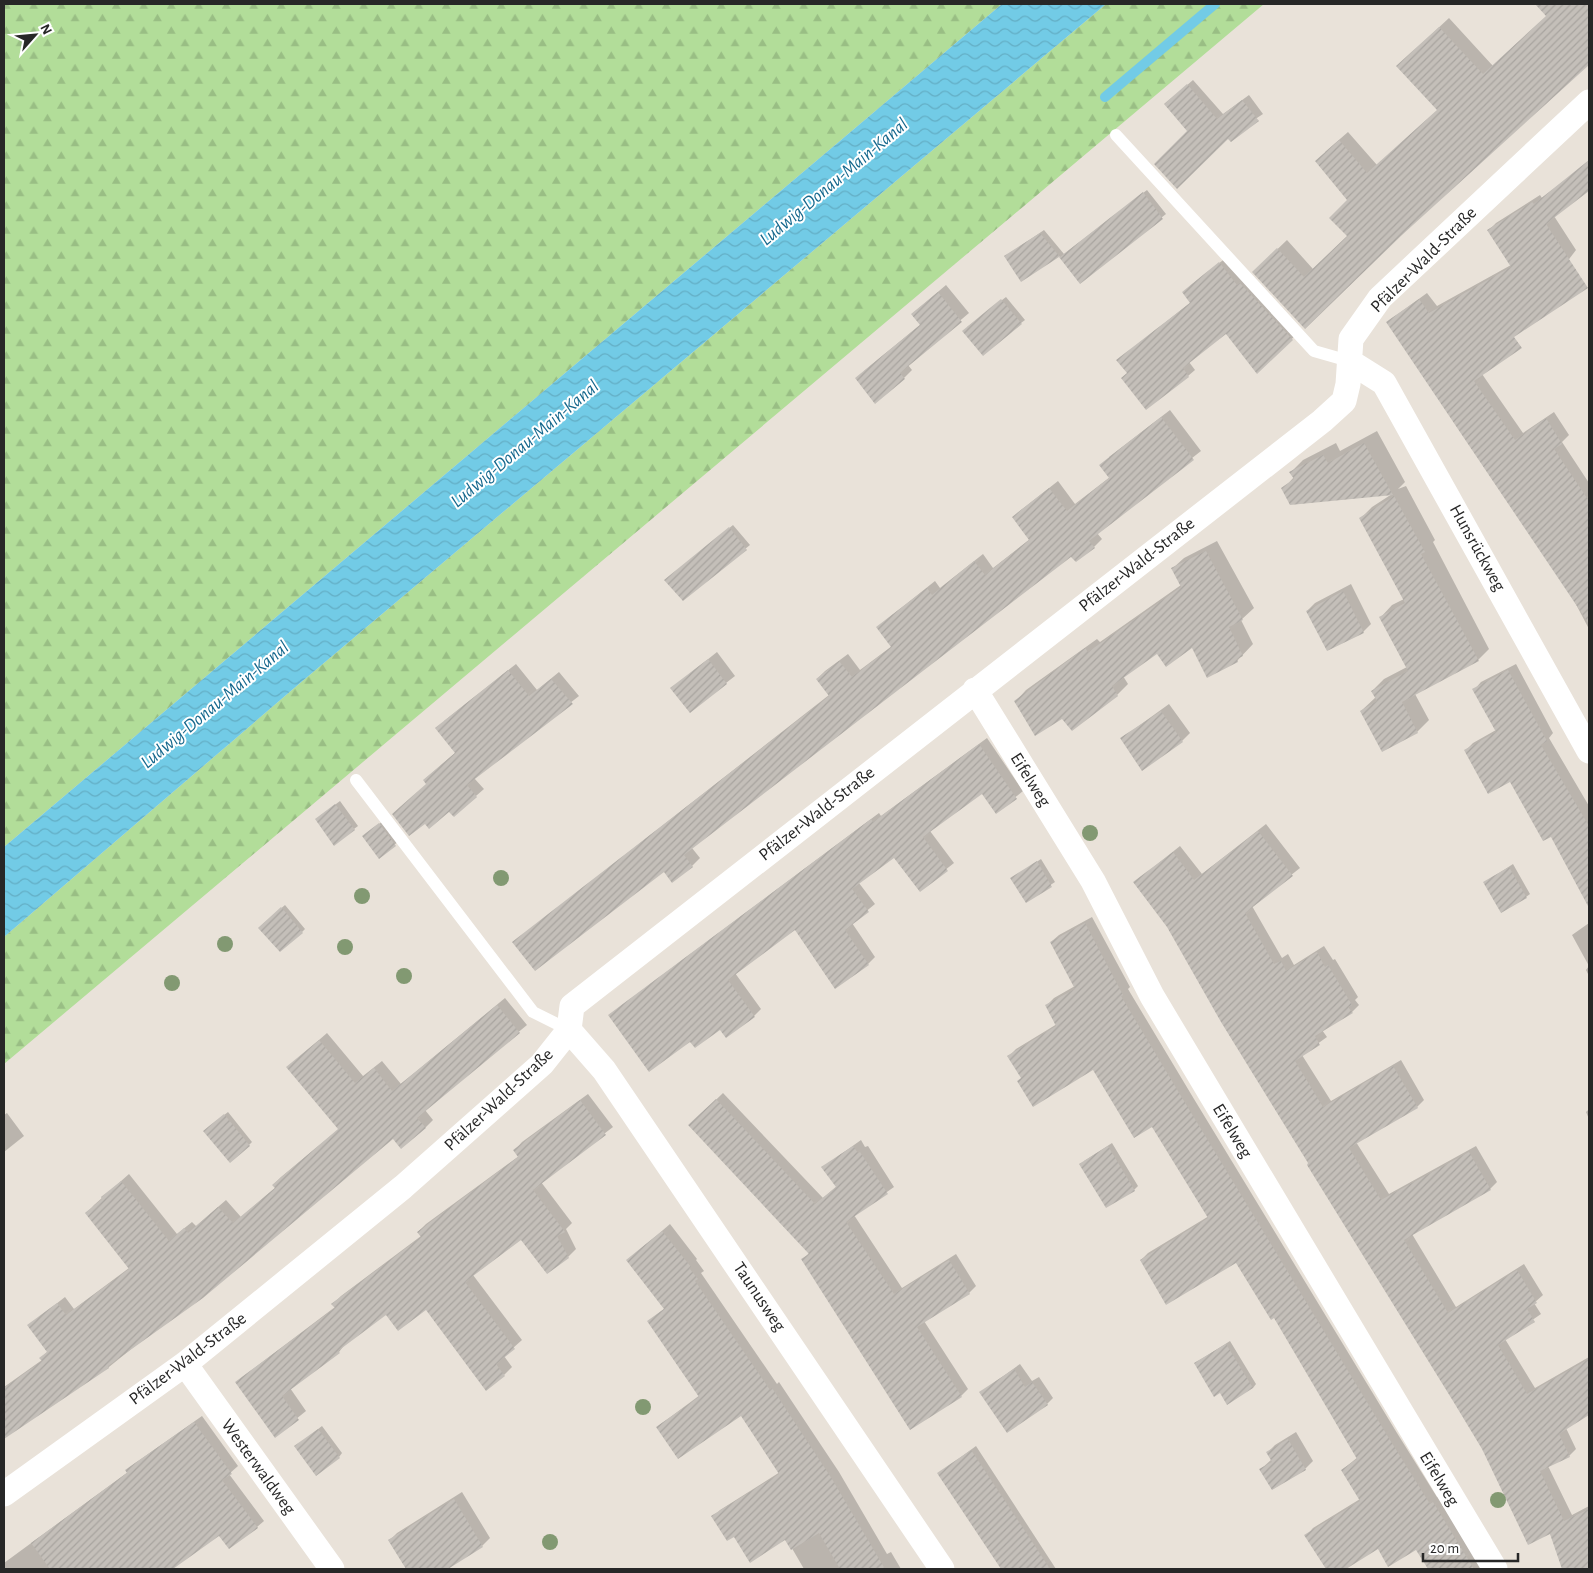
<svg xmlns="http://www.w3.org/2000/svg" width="1593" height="1573" viewBox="0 0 1593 1573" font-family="'Alegreya Sans',sans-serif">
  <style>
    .forest { fill: url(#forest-firs) }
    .water { fill: url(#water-waves) }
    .shadow { fill: #0003 }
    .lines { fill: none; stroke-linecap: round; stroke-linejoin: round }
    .stream { stroke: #72cbe6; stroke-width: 10 }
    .building { fill: url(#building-hatch) }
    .service { stroke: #fff; stroke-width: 12 }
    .minor { stroke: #fff; stroke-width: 25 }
    .tree { fill: #829972 }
    .labels { text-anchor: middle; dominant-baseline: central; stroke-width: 4; stroke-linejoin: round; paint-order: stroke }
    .street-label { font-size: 18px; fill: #272727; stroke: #fff }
    .water-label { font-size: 19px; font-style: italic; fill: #15688d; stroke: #fff }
  </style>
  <defs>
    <pattern id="forest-firs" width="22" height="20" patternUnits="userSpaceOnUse" patternTransform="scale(1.25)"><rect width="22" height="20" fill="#b2dd99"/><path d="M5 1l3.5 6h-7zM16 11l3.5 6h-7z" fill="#99be84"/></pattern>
    <pattern id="water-waves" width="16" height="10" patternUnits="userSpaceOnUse" patternTransform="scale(1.25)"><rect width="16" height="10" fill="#72cbe6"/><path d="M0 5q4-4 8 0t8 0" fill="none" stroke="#63aec5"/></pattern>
    <pattern id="building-hatch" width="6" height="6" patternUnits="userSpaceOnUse" patternTransform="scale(1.25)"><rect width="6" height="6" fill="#c4bfb9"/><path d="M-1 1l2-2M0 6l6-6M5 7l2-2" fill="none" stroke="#a8a49f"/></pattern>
  </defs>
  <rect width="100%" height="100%" fill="#e9e2d9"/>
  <path class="forest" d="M 4,4 L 1002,4 L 4,847 Z
    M 1106,4 L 1264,4 L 4,1064 L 4,937 L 299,684 Z"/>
  <path class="water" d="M 1002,4 L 1106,4 L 299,684 L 4,937 L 4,847 Z"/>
  <path class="shadow" d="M 1537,4 L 1589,4 L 1589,47 L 1305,327 L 1263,263 L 1287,240 L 1313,269 L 1348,236 L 1349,200 L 1325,152 L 1348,132 L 1377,165 L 1439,110 L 1407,57 L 1449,18 L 1493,66 L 1547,16 Z
    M 1193,80 L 1223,114 L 1249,95 L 1263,114 L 1228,137 L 1189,131 L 1171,99 Z
    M 1589,161 L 1589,194 L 1587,191 L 1554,216 L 1576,250 L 1482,374 L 1523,433 L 1554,412 L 1569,435 L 1562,442 L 1589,483 L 1589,629 L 1570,593 L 1387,322 L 1427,293 L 1437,306 L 1511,265 L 1489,230 L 1496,223 L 1540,195 L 1542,198 Z
    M 1147,190 L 1166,214 L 1080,282 L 1059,256 L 1021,280 L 1010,253 L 1044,230 L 1064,254 Z
    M 1227,257 L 1298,333 L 1257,372 L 1226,333 L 1189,362 L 1195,370 L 1188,376 L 1128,373 L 1118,360 L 1191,302 L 1190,286 Z
    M 946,285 L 969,313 L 908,365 L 912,370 L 904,378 L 864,371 L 921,324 L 912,314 Z
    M 1006,297 L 1025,320 L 1021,323 L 967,327 Z
    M 1170,410 L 1201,451 L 1097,533 L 1102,539 L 1094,547 L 1072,555 L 692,848 L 700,858 L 692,866 L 664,870 L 514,942 L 829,695 L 817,679 L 825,671 L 848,654 L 860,670 L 892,646 L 886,620 L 935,581 L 940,588 L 983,554 L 993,568 L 1030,539 L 1014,517 L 1021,510 L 1058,481 L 1075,504 L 1110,477 L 1109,457 Z
    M 1377,431 L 1405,482 L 1398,489 L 1406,486 L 1435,540 L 1433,542 L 1489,649 L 1478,660 L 1415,694 L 1429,720 L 1417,732 L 1361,711 L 1376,697 L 1372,691 L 1384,679 L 1407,667 L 1381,617 L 1392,605 L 1404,599 L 1361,518 L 1372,507 L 1392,494 L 1283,489 L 1294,477 L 1291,472 L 1303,460 L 1336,443 L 1340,451 Z
    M 733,525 L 750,545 L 683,599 L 669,577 Z
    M 1217,541 L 1254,608 L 1241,620 L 1253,644 L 1237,661 L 1193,646 L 1157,652 L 1123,676 L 1128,684 L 1117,695 L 1072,729 L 1063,717 L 1016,701 L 1026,690 L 1097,639 L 1100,642 L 1181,585 L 1173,568 L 1184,558 Z
    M 1351,584 L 1371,624 L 1363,632 L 1328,650 L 1307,611 L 1315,603 Z
    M 717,652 L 735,676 L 690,711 L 672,688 Z
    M 516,664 L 537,690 L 559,672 L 579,696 L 474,778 L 484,789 L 454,815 L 424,780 L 456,752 L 444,721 Z
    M 1516,664 L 1553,733 L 1549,738 L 1589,806 L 1589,906 L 1551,835 L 1510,781 L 1466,750 L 1473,743 L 1496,730 L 1474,690 L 1481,682 Z
    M 1169,704 L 1190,733 L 1182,741 L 1122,738 Z
    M 987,738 L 1023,791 L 997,812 L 982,792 L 930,831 L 954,863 L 920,890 L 895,856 L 859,883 L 875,904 L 852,923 L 875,957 L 868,964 L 836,987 L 795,928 L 735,973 L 761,1009 L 754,1016 L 690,1040 L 609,1015 L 879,813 L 881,816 Z
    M 340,801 L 358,826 L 354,829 L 320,816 Z
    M 383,821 L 399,841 L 379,857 L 367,833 Z
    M 1266,824 L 1300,868 L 1252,906 L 1282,958 L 1288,954 L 1294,965 L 1324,946 L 1333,960 L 1335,959 L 1358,997 L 1355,1000 L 1359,1005 L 1352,1012 L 1322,1030 L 1327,1037 L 1302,1055 L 1331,1101 L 1401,1060 L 1424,1100 L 1417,1107 L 1356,1142 L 1389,1194 L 1476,1146 L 1497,1182 L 1490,1189 L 1412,1234 L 1456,1307 L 1524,1264 L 1543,1295 L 1534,1303 L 1541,1314 L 1505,1339 L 1535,1388 L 1589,1357 L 1589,1414 L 1566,1428 L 1576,1449 L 1569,1456 L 1548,1466 L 1572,1515 L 1589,1506 L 1589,1569 L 1563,1569 L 1550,1533 L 1483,1448 L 1168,926 L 1135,882 L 1180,846 L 1202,874 Z
    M 1041,859 L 1055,882 L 1026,901 L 1012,878 Z
    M 1513,864 L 1530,894 L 1526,897 L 1485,882 Z
    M 285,905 L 305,929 L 302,932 L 263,924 Z
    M 1092,917 L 1130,987 L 1128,989 L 1194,1099 L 1397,1433 L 1437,1497 L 1441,1495 L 1484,1569 L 1429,1569 L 1416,1548 L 1378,1548 L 1343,1569 L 1327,1569 L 1306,1536 L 1313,1528 L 1360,1499 L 1342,1470 L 1358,1457 L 1274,1316 L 1236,1261 L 1141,1260 L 1148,1253 L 1209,1216 L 1152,1125 L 1094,1068 L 1022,1078 L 1009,1056 L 1016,1049 L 1057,1024 L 1047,1005 L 1054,998 L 1075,986 L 1051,942 L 1059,935 Z
    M 1589,923 L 1589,976 L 1586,970 L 1589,966 L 1572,935 Z
    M 505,998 L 527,1025 L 425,1110 L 433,1120 L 426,1127 L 401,1147 L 393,1137 L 109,1367 L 4,1437 L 4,1387 L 42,1360 L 41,1358 L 48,1351 L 29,1325 L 65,1297 L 74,1309 L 129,1268 L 87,1213 L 94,1205 L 129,1174 L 177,1234 L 192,1222 L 196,1226 L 226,1200 L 241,1217 L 276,1187 L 273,1185 L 281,1177 L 339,1129 L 296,1060 L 327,1033 L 363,1076 L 382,1061 L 401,1084 Z
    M 723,1093 L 823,1198 L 837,1186 L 823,1167 L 861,1140 L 865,1147 L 868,1146 L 894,1187 L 854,1215 L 902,1288 L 956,1254 L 976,1286 L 969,1293 L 924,1321 L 968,1389 L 961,1396 L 803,1259 L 810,1252 L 690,1125 Z
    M 588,1094 L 613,1127 L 541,1182 L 572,1223 L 566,1229 L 576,1249 L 568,1257 L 521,1239 L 473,1275 L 522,1340 L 504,1356 L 512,1367 L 504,1375 L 426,1309 L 387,1313 L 346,1343 L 339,1352 L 290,1388 L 306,1411 L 275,1436 L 236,1382 L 335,1307 L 333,1304 L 341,1296 L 421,1236 L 418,1232 L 426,1224 L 519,1156 L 515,1150 L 522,1142 Z
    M 1589,1109 L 1589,1119 L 1586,1112 Z
    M 228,1112 L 252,1142 L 249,1145 L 209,1127 Z
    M 7,1113 L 24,1136 L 4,1152 L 4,1115 Z
    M 1112,1143 L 1138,1186 L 1134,1190 L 1084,1161 Z
    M 670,1224 L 697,1259 L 696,1260 L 704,1271 L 701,1273 L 777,1384 L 779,1382 L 839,1472 L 887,1554 L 891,1552 L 901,1569 L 804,1569 L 786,1538 L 734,1535 L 713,1517 L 720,1510 L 780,1472 L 742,1414 L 657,1427 L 700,1395 L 649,1321 L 665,1308 L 628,1260 Z
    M 1230,1341 L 1256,1384 L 1253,1388 L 1220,1391 L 1195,1363 Z
    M 1020,1364 L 1032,1381 L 1039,1377 L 1053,1398 L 1047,1404 L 981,1392 Z
    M 202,1416 L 238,1466 L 229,1474 L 264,1521 L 257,1527 L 219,1534 L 170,1569 L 151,1569 L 136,1550 L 110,1569 L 4,1569 L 4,1563 L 128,1472 L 127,1471 L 134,1464 Z
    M 322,1426 L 342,1453 L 339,1457 L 300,1443 Z
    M 1296,1432 L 1313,1461 L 1305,1469 L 1273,1489 L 1261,1469 L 1272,1459 L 1267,1453 L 1275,1445 Z
    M 976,1446 L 1056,1569 L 1004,1569 L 939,1473 Z
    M 462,1492 L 490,1538 L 482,1546 L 445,1569 L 407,1569 L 389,1541 L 397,1533 Z"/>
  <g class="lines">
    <path class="stream" d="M 1105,97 L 1215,4"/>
  </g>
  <path class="building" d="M 1535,4 L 1589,4 L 1589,65 L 1402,235 L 1305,329 L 1252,272 L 1277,248 L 1304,277 L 1347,236 L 1329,218 L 1347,200 L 1315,161 L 1339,140 L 1367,173 L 1437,110 L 1396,66 L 1439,27 L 1483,74 L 1546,16 Z
    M 1187,84 L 1217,119 L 1242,100 L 1259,121 L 1231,142 L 1228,139 L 1177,189 L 1154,164 L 1187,131 L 1164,104 Z
    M 1589,160 L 1589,191 L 1546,224 L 1588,288 L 1514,337 L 1522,348 L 1474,381 L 1515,440 L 1546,418 L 1562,444 L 1554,449 L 1589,501 L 1589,624 L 1386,322 L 1419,299 L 1429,313 L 1511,267 L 1487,230 L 1532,202 L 1534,204 Z
    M 1143,192 L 1163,219 L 1080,284 L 1059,257 L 1021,282 L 1004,256 L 1040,233 L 1060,257 Z
    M 1219,262 L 1237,285 L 1240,283 L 1293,340 L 1257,374 L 1226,334 L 1183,368 L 1189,377 L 1146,410 L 1121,378 L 1127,373 L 1116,360 L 1190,303 L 1182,292 Z
    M 938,292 L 962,322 L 900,373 L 905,379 L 875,404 L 855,378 L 920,325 L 911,314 Z
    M 1001,299 L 1022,324 L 983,356 L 962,331 Z
    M 1161,417 L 1194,460 L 1089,541 L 1095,548 L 1076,562 L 1071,557 L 684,855 L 693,867 L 672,883 L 664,872 L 535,971 L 512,942 L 829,696 L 816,679 L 839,661 L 852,677 L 891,647 L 876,627 L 927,588 L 932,595 L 974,561 L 985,575 L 1029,540 L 1012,517 L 1049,488 L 1067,511 L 1109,478 L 1099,465 Z
    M 1364,443 L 1393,495 L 1290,505 L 1281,488 L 1294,479 L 1289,472 L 1323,455 L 1328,463 Z
    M 1394,496 L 1425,552 L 1421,554 L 1479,661 L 1402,702 L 1418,733 L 1382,752 L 1360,711 L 1377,701 L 1371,691 L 1408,671 L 1379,617 L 1405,603 L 1359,518 Z
    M 729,527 L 747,550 L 683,601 L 664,580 Z
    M 1206,551 L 1243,620 L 1229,627 L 1243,656 L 1237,659 L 1238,662 L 1207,678 L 1192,648 L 1166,667 L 1157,654 L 1112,686 L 1118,696 L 1072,731 L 1062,719 L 1035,736 L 1014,701 L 1085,648 L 1088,652 L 1181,587 L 1171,568 Z
    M 1343,591 L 1364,633 L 1327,651 L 1306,611 Z
    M 708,659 L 727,684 L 690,713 L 670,688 Z
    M 508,670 L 529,696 L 551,679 L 573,704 L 467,785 L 477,797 L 454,817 L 449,812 L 429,829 L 425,824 L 409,836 L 392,814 L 426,784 L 423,780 L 455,753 L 435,728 Z
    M 1508,670 L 1547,741 L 1541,745 L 1589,826 L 1589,908 L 1551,837 L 1543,841 L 1510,782 L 1488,794 L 1464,750 L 1496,732 L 1472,689 Z
    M 1161,711 L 1183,742 L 1142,771 L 1120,738 Z
    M 979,744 L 1017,799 L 996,814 L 982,794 L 923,837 L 948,871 L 920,892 L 894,858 L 852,889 L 869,912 L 845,930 L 869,965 L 835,989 L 795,930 L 728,980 L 755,1017 L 726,1038 L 720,1030 L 695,1048 L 690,1042 L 649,1072 L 608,1015 L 871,819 L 873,822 Z
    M 335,804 L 355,830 L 334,846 L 315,819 Z
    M 379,823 L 396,846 L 379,859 L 362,836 Z
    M 1258,831 L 1293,876 L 1245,913 L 1274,964 L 1281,961 L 1286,971 L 1317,952 L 1325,967 L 1328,965 L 1352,1005 L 1348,1007 L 1353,1013 L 1315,1036 L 1320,1045 L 1295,1061 L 1323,1107 L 1393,1066 L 1418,1108 L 1349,1148 L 1381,1200 L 1469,1152 L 1491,1190 L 1404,1240 L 1448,1313 L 1517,1270 L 1537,1303 L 1527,1309 L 1535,1322 L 1498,1345 L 1527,1394 L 1589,1359 L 1589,1415 L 1559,1434 L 1570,1457 L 1540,1471 L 1564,1521 L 1589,1509 L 1589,1569 L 1562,1569 L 1550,1534 L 1528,1545 L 1482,1449 L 1453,1401 L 1307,1165 L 1308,1163 L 1221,1022 L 1167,927 L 1133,882 L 1173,852 L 1194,880 Z
    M 1037,861 L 1052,887 L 1026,903 L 1010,878 Z
    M 1509,867 L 1527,898 L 1501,913 L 1483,882 Z
    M 281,907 L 303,933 L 280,952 L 258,928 Z
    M 1085,923 L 1123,995 L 1121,996 L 1187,1106 L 1390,1440 L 1430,1504 L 1433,1502 L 1474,1569 L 1428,1569 L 1416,1550 L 1388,1567 L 1378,1549 L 1346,1569 L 1326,1569 L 1304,1535 L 1360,1501 L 1341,1470 L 1357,1459 L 1274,1318 L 1271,1320 L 1236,1263 L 1166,1305 L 1140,1260 L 1208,1218 L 1152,1127 L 1134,1138 L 1093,1070 L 1033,1107 L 1017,1081 L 1021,1078 L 1007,1056 L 1056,1026 L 1045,1005 L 1075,989 L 1050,942 Z
    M 497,1005 L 520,1033 L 417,1118 L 426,1128 L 401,1149 L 393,1139 L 203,1298 L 108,1366 L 109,1368 L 4,1439 L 4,1388 L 42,1361 L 39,1358 L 47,1352 L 27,1325 L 57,1303 L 66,1315 L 129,1269 L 85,1213 L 102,1199 L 101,1197 L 121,1181 L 169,1241 L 184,1228 L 188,1233 L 218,1207 L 233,1223 L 275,1188 L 272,1185 L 338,1129 L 286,1067 L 319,1040 L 355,1083 L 374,1068 L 392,1091 Z
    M 716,1099 L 815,1204 L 836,1187 L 821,1167 L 853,1146 L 858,1153 L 860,1152 L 888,1194 L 846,1222 L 894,1294 L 949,1260 L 970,1294 L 917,1327 L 962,1397 L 910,1430 L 801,1259 L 809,1254 L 688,1125 Z
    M 580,1100 L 606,1135 L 533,1190 L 565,1232 L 557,1236 L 569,1258 L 547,1274 L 521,1240 L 465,1282 L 515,1349 L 496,1364 L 505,1376 L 486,1391 L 426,1310 L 398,1331 L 386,1315 L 338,1351 L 340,1353 L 282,1396 L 299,1420 L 275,1438 L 235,1382 L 335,1308 L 331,1304 L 421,1237 L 417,1232 L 518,1157 L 513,1150 Z
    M 224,1114 L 250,1146 L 230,1163 L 203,1131 Z
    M 1108,1146 L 1135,1191 L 1106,1208 L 1079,1164 Z
    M 662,1231 L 691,1267 L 689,1268 L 698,1279 L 695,1281 L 770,1390 L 772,1388 L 832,1479 L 885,1569 L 840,1569 L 819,1533 L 791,1550 L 785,1540 L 750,1563 L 734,1537 L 727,1541 L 711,1516 L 779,1474 L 741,1416 L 678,1459 L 656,1427 L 699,1397 L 647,1321 L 664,1309 L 626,1260 Z
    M 1226,1344 L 1253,1388 L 1227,1405 L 1220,1393 L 1214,1397 L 1194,1363 Z
    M 1014,1369 L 1025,1387 L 1032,1382 L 1048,1405 L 1007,1433 L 979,1392 Z
    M 194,1422 L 232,1474 L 222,1480 L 258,1528 L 229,1549 L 219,1536 L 173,1569 L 50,1569 L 31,1543 L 127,1473 L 125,1470 Z
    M 318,1429 L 340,1458 L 316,1476 L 294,1446 Z
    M 1288,1439 L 1306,1470 L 1272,1490 L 1259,1469 L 1272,1462 L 1266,1452 Z
    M 971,1450 L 1031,1540 L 1050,1569 L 1001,1569 L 937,1473 Z
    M 454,1499 L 483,1547 L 448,1569 L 406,1569 L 388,1540 Z"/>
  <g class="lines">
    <path class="service" d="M 1116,135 L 1314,351 L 1349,361
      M 356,780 L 533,1012 L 569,1030"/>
    <path class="minor" d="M 1349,361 L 1384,383 L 1589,751
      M 975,690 L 1093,881 L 1152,996 L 1495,1569
      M 569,1030 L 604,1070 L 942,1569
      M 185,1364 L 332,1569
      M 4,1494 L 185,1364 L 403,1187 L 542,1064 L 569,1030 L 572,1006 L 1322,421 L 1344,401 L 1348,384 L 1351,339 L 1380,298 L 1589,102"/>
  </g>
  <g class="tree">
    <circle cx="1090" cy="833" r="8"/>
    <circle cx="501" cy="878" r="8"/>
    <circle cx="362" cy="896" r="8"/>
    <circle cx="225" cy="944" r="8"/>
    <circle cx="345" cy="947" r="8"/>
    <circle cx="404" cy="976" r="8"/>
    <circle cx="172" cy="983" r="8"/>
    <circle cx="643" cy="1407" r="8"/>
    <circle cx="1498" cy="1500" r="8"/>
    <circle cx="550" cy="1542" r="8"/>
  </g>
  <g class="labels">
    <g class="street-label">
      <text transform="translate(1424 260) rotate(-45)">Pfälzer-Wald-Straße</text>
      <text transform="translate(1477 548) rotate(61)">Hunsrückweg</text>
      <text transform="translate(1137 565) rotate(-38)">Pfälzer-Wald-Straße</text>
      <text transform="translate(1030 780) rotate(58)">Eifelweg</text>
      <text transform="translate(817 814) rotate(-38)">Pfälzer-Wald-Straße</text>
      <text transform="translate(499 1100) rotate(-43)">Pfälzer-Wald-Straße</text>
      <text transform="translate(1232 1131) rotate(59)">Eifelweg</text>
      <text transform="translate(759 1297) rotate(56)">Taunusweg</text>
      <text transform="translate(188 1359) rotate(-37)">Pfälzer-Wald-Straße</text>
      <text transform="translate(258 1467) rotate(54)">Westerwaldweg</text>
      <text transform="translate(1439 1479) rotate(59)">Eifelweg</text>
    </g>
    <g class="water-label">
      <text transform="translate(834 182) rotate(-40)">Ludwig-Donau-Main-Kanal</text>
      <text transform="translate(525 444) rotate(-40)">Ludwig-Donau-Main-Kanal</text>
      <text transform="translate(215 705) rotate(-40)">Ludwig-Donau-Main-Kanal</text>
    </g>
  </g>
  <rect width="1593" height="1573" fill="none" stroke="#272727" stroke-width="10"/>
  <g transform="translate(35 35) rotate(63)" stroke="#ffffff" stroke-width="4" paint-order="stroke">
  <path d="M0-4L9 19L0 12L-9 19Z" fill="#272727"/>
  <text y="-8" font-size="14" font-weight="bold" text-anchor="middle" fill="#272727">N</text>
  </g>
  <path d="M1423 1553v8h95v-8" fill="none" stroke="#272727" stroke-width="2.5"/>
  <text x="1430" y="1553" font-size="15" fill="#272727" stroke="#ffffff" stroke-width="4" paint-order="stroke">20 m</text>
</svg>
